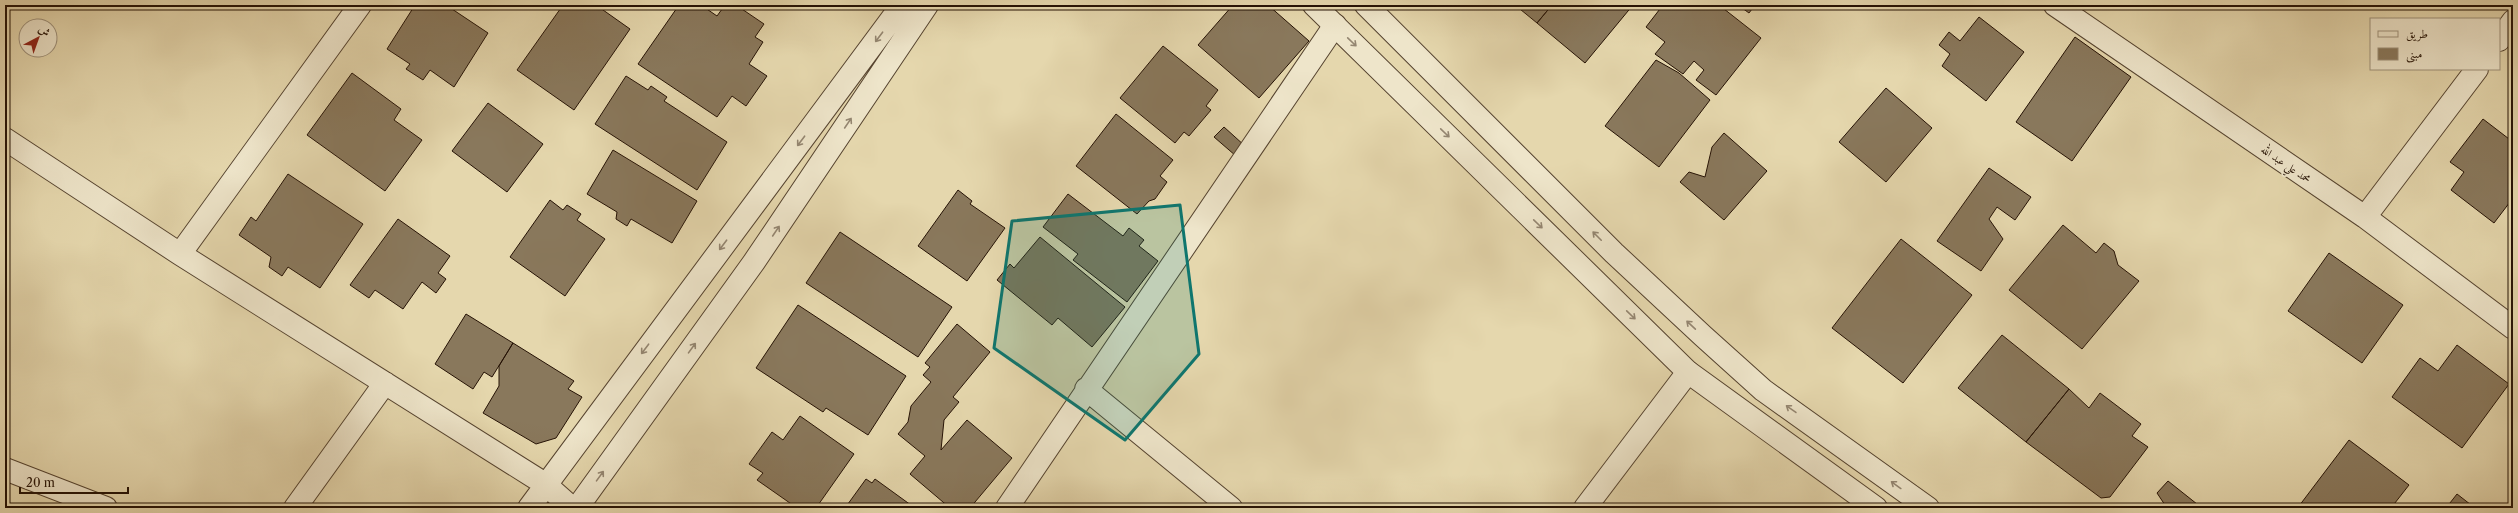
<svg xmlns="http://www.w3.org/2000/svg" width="2518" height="513" viewBox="0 0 2518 513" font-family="'Libre Caslon Text',Amiri,serif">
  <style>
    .building { fill: #89785c; stroke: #251205 }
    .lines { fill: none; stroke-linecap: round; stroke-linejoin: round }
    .minor-casing { stroke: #55432f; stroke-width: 24 }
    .tertiary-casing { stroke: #55432f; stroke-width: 24 }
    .minor { stroke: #eee5ca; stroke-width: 22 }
    .tertiary { stroke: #eee5ca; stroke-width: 22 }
    .oneway { stroke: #948671 }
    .marked { fill: #0f766e; fill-opacity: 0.2; stroke: #0f766e; stroke-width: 3; stroke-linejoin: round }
    .labels { text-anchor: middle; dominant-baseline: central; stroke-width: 3.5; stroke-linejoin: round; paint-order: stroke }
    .street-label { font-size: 11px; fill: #251205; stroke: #eee5ca }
  </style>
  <rect width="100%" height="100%" fill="#e5d7ad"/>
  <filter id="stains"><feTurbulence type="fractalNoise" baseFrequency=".005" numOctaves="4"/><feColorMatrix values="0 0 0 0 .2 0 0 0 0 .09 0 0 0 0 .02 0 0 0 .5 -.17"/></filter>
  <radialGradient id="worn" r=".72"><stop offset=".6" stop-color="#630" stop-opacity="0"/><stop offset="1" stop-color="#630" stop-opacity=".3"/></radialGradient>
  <path class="building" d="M 415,5 L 446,5 L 488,33 L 454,87 L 430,70 L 423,80 L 406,69 L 410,64 L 387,49 Z
    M 563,5 L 596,5 L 630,29 L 574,110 L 517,70 Z
    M 679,5 L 701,5 L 717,16 L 725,5 L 736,5 L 764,24 L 755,37 L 763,42 L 749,64 L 767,76 L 746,106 L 732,96 L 717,117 L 638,64 Z
    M 1233,5 L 1268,5 L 1309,41 L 1259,98 L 1198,45 Z
    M 1515,5 L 1552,5 L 1537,23 Z
    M 1552,5 L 1633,5 L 1585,63 L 1537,23 Z
    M 1663,5 L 1719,5 L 1761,38 L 1716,95 L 1696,80 L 1704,70 L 1694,61 L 1683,74 L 1655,54 L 1665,42 L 1646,27 Z
    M 1738,5 L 1755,5 L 1749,13 Z
    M 1979,17 L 2024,52 L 1986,101 L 1942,66 L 1950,54 L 1939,45 L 1949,32 L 1960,41 Z
    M 2075,37 L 2131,77 L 2072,161 L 2016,122 Z
    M 1163,46 L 1218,90 L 1206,106 L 1211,110 L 1189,136 L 1184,132 L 1175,143 L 1120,98 Z
    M 1656,60 L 1679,73 L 1710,100 L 1659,167 L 1605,126 Z
    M 352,73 L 401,109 L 394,120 L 422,140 L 385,191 L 307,135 Z
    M 626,76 L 648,90 L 651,86 L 667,97 L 664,101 L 727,142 L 697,190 L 595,124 Z
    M 1886,88 L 1932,128 L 1886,182 L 1839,142 Z
    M 488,103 L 543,144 L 507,192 L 452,151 Z
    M 1116,114 L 1173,160 L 1160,176 L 1167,182 L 1155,199 L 1149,201 L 1137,214 L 1076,166 Z
    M 2483,119 L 2513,142 L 2513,198 L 2494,223 L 2451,190 L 2464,172 L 2450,162 Z
    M 1224,127 L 1245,146 L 1236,156 L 1214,137 Z
    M 1724,133 L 1767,171 L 1724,220 L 1680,182 L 1689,172 L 1705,177 L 1712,147 Z
    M 613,150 L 697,201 L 672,243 L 631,219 L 627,226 L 616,219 L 617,212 L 587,194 Z
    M 1989,168 L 2031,197 L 2015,220 L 1997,207 L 1989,219 L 2003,239 L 1981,271 L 1937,241 Z
    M 288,174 L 363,224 L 320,288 L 288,267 L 282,276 L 269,267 L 271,257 L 239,235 L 251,217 L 256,221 Z
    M 958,190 L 972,201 L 970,204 L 1005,228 L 967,281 L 918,246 Z
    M 1068,194 L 1123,236 L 1129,228 L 1144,240 L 1139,246 L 1158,261 L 1127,302 L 1073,260 L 1078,254 L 1043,227 Z
    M 550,200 L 563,210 L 567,205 L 581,214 L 577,220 L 605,239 L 565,296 L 510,257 Z
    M 398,219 L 450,256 L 438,273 L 446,279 L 436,293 L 422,282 L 403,309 L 375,290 L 369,298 L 350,285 Z
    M 2063,225 L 2096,253 L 2104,243 L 2114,251 L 2118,265 L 2139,281 L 2082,349 L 2009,290 Z
    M 840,232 L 952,307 L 918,357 L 806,283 Z
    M 1040,237 L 1125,307 L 1092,347 L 1058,318 L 1052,325 L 997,280 L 1010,264 L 1014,268 Z
    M 1901,239 L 1972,295 L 1903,383 L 1832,328 Z
    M 2329,253 L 2403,305 L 2362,363 L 2288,311 Z
    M 798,305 L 906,376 L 868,435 L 826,408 L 823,412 L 756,368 Z
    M 466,314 L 513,343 L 492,377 L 484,372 L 473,389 L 435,364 Z
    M 957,324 L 990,352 L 953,397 L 959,402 L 944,420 L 941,450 L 967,420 L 1012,458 L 970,508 L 950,508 L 910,474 L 925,456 L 898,434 L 908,422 L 911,406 L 931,382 L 923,375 L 930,367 L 925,363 Z
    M 2002,335 L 2069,389 L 2026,442 L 1958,388 Z
    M 513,343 L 574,381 L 568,389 L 582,397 L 556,438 L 536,444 L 483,413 L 499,386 L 499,366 Z
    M 2457,345 L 2509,384 L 2462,448 L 2392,397 L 2420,358 L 2438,371 Z
    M 2069,389 L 2089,408 L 2100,393 L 2141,424 L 2132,436 L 2148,447 L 2110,497 L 2101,498 L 2026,442 Z
    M 800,416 L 854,454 L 816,508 L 797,508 L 757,480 L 763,473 L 749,464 L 772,432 L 783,440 Z
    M 2349,440 L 2409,485 L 2391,508 L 2301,508 L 2299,506 Z
    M 866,479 L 872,483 L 875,479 L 915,508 L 845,508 Z
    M 2168,481 L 2202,508 L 2162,508 L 2165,505 L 2157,493 Z
    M 2457,494 L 2475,508 L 2446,508 Z"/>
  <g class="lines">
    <defs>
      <path id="minor" d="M 2055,5 L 2365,217 L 2513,328
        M 2499,40 L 2513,21
        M 5,139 L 180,254 L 545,484 L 572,508
        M 2365,217 L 2477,69
        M 180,254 L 360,5
        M 1086,389 L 1231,508
        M 5,469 L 106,508
        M 295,508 L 385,383
        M 529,508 L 902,5
        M 577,508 L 754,262 L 927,5
        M 1007,508 L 1335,25
        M 1585,508 L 1688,372"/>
      <path id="tertiary" d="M 1314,5 L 1688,372 L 1876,508
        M 1366,5 L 1614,253 L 1703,336 L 1763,390 L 1928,508"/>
    </defs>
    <use href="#minor" class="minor-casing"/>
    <use href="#tertiary" class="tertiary-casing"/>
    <use href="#minor" class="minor"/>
    <use href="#tertiary" class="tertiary"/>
  </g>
  <defs><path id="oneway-shaft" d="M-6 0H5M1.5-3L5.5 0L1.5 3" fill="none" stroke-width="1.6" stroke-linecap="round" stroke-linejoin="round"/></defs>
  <g class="oneway">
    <use href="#oneway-shaft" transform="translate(879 37) rotate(127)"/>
    <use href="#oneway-shaft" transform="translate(1352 42) rotate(44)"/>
    <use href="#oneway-shaft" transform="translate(848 123) rotate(-56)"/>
    <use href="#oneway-shaft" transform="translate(1445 133) rotate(44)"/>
    <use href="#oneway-shaft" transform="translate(801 141) rotate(127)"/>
    <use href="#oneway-shaft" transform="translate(1538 224) rotate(44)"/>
    <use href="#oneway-shaft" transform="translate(776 231) rotate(-56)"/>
    <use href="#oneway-shaft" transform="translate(1597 236) rotate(-135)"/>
    <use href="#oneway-shaft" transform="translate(723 245) rotate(127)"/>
    <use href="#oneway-shaft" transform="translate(1631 315) rotate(44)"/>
    <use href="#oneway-shaft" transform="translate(1691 325) rotate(-137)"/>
    <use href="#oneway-shaft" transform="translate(692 348) rotate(-54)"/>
    <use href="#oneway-shaft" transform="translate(645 349) rotate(127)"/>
    <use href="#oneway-shaft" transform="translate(1791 409) rotate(-145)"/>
    <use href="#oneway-shaft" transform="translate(600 476) rotate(-54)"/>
    <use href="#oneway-shaft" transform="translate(1896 485) rotate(-144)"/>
  </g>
  <path class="marked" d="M 1180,205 L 1199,354 L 1125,440 L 994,348 L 1012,221 Z"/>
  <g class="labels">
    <g class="street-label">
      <text transform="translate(2286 164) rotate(34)">محمد علي عبد الله</text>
    </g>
  </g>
  <rect width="2518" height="513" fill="none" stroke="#e5d7ad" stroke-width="20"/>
  <rect x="6" y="6" width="2506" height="501" fill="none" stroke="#251205" stroke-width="2"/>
  <rect x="10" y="10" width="2498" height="493" fill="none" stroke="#251205"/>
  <rect x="2370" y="18" width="130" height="52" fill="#eee5ca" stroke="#9e917b"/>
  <rect x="2378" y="31" width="20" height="6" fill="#eee5ca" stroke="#9e917b"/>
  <text x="2406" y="38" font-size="12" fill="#251205">طريق</text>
  <rect x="2378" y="48" width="20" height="12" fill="#89785c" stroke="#9e917b"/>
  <text x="2406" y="58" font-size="12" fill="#251205">مبنى</text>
  <g transform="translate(38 38) rotate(41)"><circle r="19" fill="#eee5ca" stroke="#9e917b"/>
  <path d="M0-3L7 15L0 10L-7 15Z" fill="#8f2418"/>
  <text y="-6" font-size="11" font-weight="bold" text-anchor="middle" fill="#251205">ش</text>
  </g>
  <path d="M20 487v6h108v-6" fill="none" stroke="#251205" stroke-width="2"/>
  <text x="26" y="487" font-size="12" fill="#251205" stroke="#eee5ca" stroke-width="3" paint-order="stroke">20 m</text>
  <rect width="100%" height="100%" filter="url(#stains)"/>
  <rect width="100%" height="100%" fill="url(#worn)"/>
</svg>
